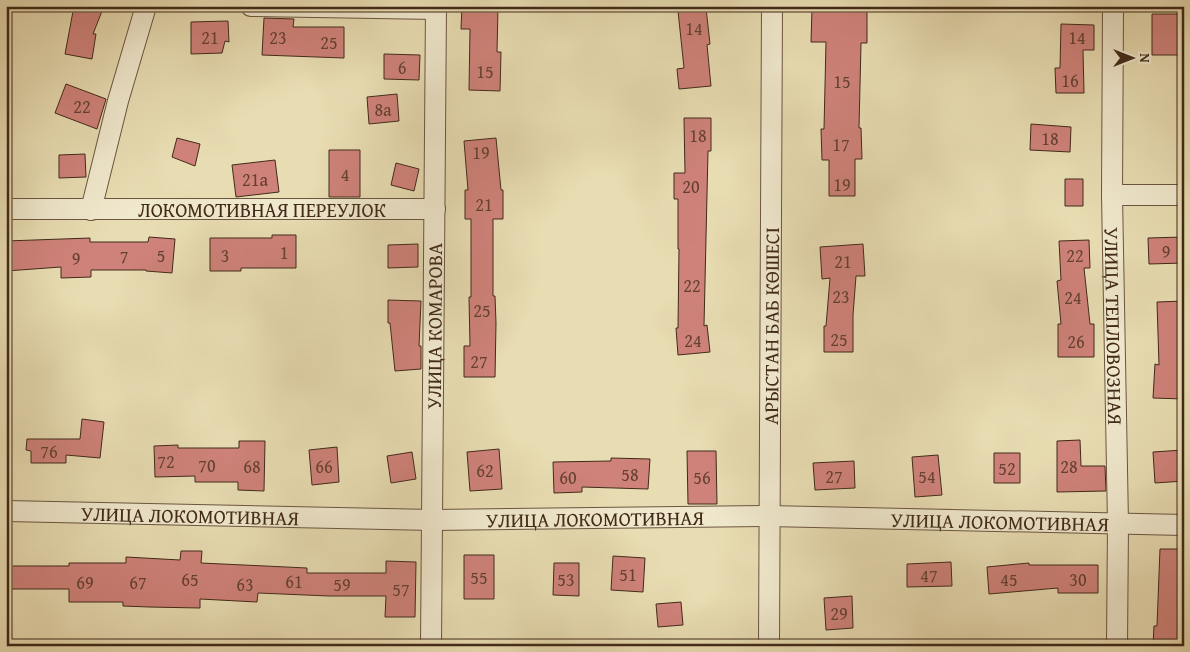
<svg xmlns="http://www.w3.org/2000/svg" width="1190" height="652" viewBox="0 0 1190 652" font-family="'Gentium Book Plus',serif">
  <style>
    .building { fill: #cf827a; stroke: #412a1a }
    .lines { fill: none; stroke-linecap: round; stroke-linejoin: round }
    .street-casing { stroke: #6b5640; stroke-width: 22 }
    .street { stroke: #f0e8cd; stroke-width: 20 }
    .labels { text-anchor: middle; dominant-baseline: central; stroke-width: 4; stroke-linejoin: round; paint-order: stroke }
    .number-label { font-size: 18px; fill: #644032 }
    .street-label { font-size: 20px; fill: #412a1a; stroke: #f0e8cd }
  </style>
  <rect width="100%" height="100%" fill="#e8dcb2"/>
  <filter id="stains"><feTurbulence type="fractalNoise" baseFrequency=".004" numOctaves="4"/><feColorMatrix values="0 0 0 0 .2 0 0 0 0 .09 0 0 0 0 .02 0 0 0 .5 -.17"/></filter>
  <radialGradient id="worn" r=".72"><stop offset=".6" stop-color="#630" stop-opacity="0"/><stop offset="1" stop-color="#630" stop-opacity=".3"/></radialGradient>
  <path class="building" d="M 74,6 L 104,6 L 93,34 L 96,34 L 92,59 L 65,54 Z
    M 462,6 L 498,7 L 497,52 L 501,52 L 500,91 L 469,90 L 470,29 L 461,29 Z
    M 706,8 L 710,44 L 707,45 L 711,86 L 679,89 L 677,69 L 684,68 L 678,11 Z
    M 812,9 L 867,11 L 867,43 L 861,43 L 859,128 L 861,128 L 862,159 L 855,159 L 855,196 L 829,196 L 829,160 L 822,160 L 821,129 L 824,129 L 826,42 L 811,42 Z
    M 1152,14 L 1184,14 L 1184,55 L 1152,55 Z
    M 264,18 L 294,19 L 293,27 L 344,27 L 344,58 L 262,55 Z
    M 228,21 L 229,42 L 225,41 L 222,53 L 191,54 L 191,22 Z
    M 1061,24 L 1094,25 L 1094,50 L 1083,50 L 1084,93 L 1056,93 L 1055,68 L 1060,68 Z
    M 384,54 L 420,55 L 419,80 L 384,79 Z
    M 66,84 L 106,99 L 97,129 L 55,113 Z
    M 397,94 L 399,121 L 369,124 L 367,97 Z
    M 684,118 L 711,118 L 711,151 L 708,151 L 704,326 L 707,325 L 710,352 L 678,355 L 676,328 L 678,328 L 679,249 L 678,249 L 678,199 L 674,199 L 674,173 L 685,173 Z
    M 1031,124 L 1071,127 L 1070,152 L 1030,150 Z
    M 177,138 L 200,144 L 195,166 L 172,157 Z
    M 496,138 L 501,190 L 503,190 L 503,219 L 493,219 L 493,296 L 495,296 L 496,323 L 495,377 L 464,377 L 464,346 L 470,346 L 469,297 L 471,297 L 471,219 L 465,219 L 465,190 L 468,190 L 464,141 Z
    M 329,150 L 360,150 L 360,197 L 329,197 Z
    M 85,154 L 86,177 L 59,178 L 59,155 Z
    M 275,160 L 279,192 L 236,197 L 232,165 Z
    M 396,163 L 419,169 L 414,191 L 391,185 Z
    M 1065,179 L 1083,179 L 1083,206 L 1065,206 Z
    M 272,235 L 296,235 L 296,268 L 241,268 L 241,271 L 210,271 L 210,238 L 272,238 Z
    M 149,237 L 175,239 L 172,273 L 146,271 L 146,270 L 91,270 L 91,277 L 61,278 L 61,267 L 6,271 L 6,241 L 90,238 L 90,242 L 148,242 Z
    M 1184,237 L 1184,263 L 1149,264 L 1148,238 Z
    M 1089,240 L 1090,268 L 1084,268 L 1090,324 L 1094,324 L 1094,357 L 1058,357 L 1058,324 L 1061,324 L 1057,281 L 1061,280 L 1059,241 Z
    M 418,244 L 418,267 L 388,268 L 388,245 Z
    M 863,244 L 865,276 L 856,276 L 853,315 L 853,352 L 824,352 L 824,326 L 826,326 L 830,278 L 822,279 L 820,247 Z
    M 388,300 L 421,301 L 419,346 L 421,346 L 421,369 L 395,371 L 390,323 L 388,323 Z
    M 1184,301 L 1184,399 L 1153,398 L 1155,364 L 1159,365 L 1157,302 Z
    M 82,419 L 104,422 L 100,458 L 66,455 L 66,463 L 31,463 L 31,451 L 26,450 L 27,439 L 80,439 Z
    M 1080,440 L 1081,466 L 1105,466 L 1106,491 L 1057,492 L 1057,441 Z
    M 239,441 L 265,441 L 264,491 L 238,490 L 238,482 L 195,482 L 195,476 L 155,477 L 154,446 L 178,445 L 178,448 L 239,448 Z
    M 337,447 L 339,482 L 312,485 L 309,450 Z
    M 499,449 L 502,489 L 470,491 L 467,452 Z
    M 1183,450 L 1184,481 L 1155,483 L 1153,452 Z
    M 687,451 L 716,451 L 717,504 L 688,504 Z
    M 412,452 L 416,479 L 391,483 L 387,456 Z
    M 994,453 L 1020,453 L 1020,483 L 994,483 Z
    M 938,455 L 942,495 L 915,497 L 912,457 Z
    M 611,458 L 650,459 L 648,489 L 582,487 L 582,492 L 554,493 L 553,462 L 611,461 Z
    M 854,461 L 855,488 L 815,490 L 813,463 Z
    M 1160,549 L 1184,549 L 1184,646 L 1153,646 L 1154,626 L 1157,626 Z
    M 181,551 L 202,551 L 201,563 L 307,568 L 307,573 L 386,573 L 386,561 L 416,562 L 415,617 L 385,617 L 386,596 L 329,596 L 258,593 L 257,602 L 200,599 L 200,608 L 149,607 L 123,606 L 123,602 L 69,602 L 69,589 L 7,589 L 7,566 L 69,566 L 69,563 L 126,563 L 126,557 L 180,560 Z
    M 464,555 L 494,555 L 494,599 L 464,599 Z
    M 613,556 L 645,558 L 643,592 L 611,590 Z
    M 951,562 L 952,586 L 907,587 L 907,564 Z
    M 554,563 L 579,563 L 579,596 L 553,595 Z
    M 1029,563 L 1029,565 L 1098,565 L 1098,593 L 1058,593 L 1058,588 L 989,594 L 987,567 Z
    M 852,596 L 853,628 L 826,630 L 824,598 Z
    M 681,602 L 683,625 L 658,627 L 656,604 Z"/>
  <g class="lines">
    <defs>
      <g id="street">
        <path d="M 251,6 L 436,9"/>
        <path id="s1" d="M 1113,6 L 1112,195 L 1118,524 L 1117,646"/>
        <path d="M 1112,195 L 1184,195"/>
        <path id="s2" d="M 6,209 L 435,209"/>
        <path d="M 91,210 L 118,101 L 146,6"/>
        <path id="s3" d="M 6,511 L 433,520 L 768,516 L 1184,525"/>
        <path id="s4" d="M 431,646 L 436,6"/>
        <path id="s5" d="M 769,646 L 772,6"/>
      </g>
    </defs>
    <use href="#street" class="street-casing"/>
    <use href="#street" class="street"/>
  </g>
  <g class="labels">
    <g class="number-label">
      <text x="694" y="28">14</text>
      <text x="210" y="37">21</text>
      <text x="278" y="37">23</text>
      <text x="1077" y="37">14</text>
      <text x="329" y="42">25</text>
      <text x="402" y="67">6</text>
      <text x="485" y="71">15</text>
      <text x="1070" y="80">16</text>
      <text x="842" y="81">15</text>
      <text x="82" y="106">22</text>
      <text x="383" y="109">8а</text>
      <text x="698" y="135">18</text>
      <text x="1050" y="138">18</text>
      <text x="841" y="144">17</text>
      <text x="481" y="152">19</text>
      <text x="345" y="174">4</text>
      <text x="255" y="179">21а</text>
      <text x="842" y="184">19</text>
      <text x="691" y="186">20</text>
      <text x="484" y="204">21</text>
      <text x="1166" y="251">9</text>
      <text x="284" y="252">1</text>
      <text x="161" y="255">5</text>
      <text x="225" y="255">3</text>
      <text x="1075" y="255">22</text>
      <text x="124" y="256">7</text>
      <text x="76" y="258">9</text>
      <text x="843" y="261">21</text>
      <text x="692" y="285">22</text>
      <text x="841" y="296">23</text>
      <text x="1073" y="297">24</text>
      <text x="482" y="310">25</text>
      <text x="839" y="339">25</text>
      <text x="693" y="340">24</text>
      <text x="1076" y="341">26</text>
      <text x="479" y="361">27</text>
      <text x="49" y="451">76</text>
      <text x="166" y="461">72</text>
      <text x="207" y="465">70</text>
      <text x="252" y="466">68</text>
      <text x="324" y="466">66</text>
      <text x="1069" y="466">28</text>
      <text x="1007" y="468">52</text>
      <text x="485" y="470">62</text>
      <text x="630" y="474">58</text>
      <text x="834" y="476">27</text>
      <text x="927" y="476">54</text>
      <text x="568" y="477">60</text>
      <text x="702" y="477">56</text>
      <text x="628" y="574">51</text>
      <text x="929" y="575">47</text>
      <text x="479" y="577">55</text>
      <text x="190" y="579">65</text>
      <text x="566" y="579">53</text>
      <text x="1009" y="579">45</text>
      <text x="1078" y="579">30</text>
      <text x="294" y="581">61</text>
      <text x="85" y="582">69</text>
      <text x="138" y="582">67</text>
      <text x="245" y="584">63</text>
      <text x="342" y="584">59</text>
      <text x="401" y="589">57</text>
      <text x="839" y="613">29</text>
    </g>
    <g class="street-label">
      <text stroke="none"><textPath href="#s2" startOffset="256">ЛОКОМОТИВНАЯ ПЕРЕУЛОК</textPath></text>
      <text stroke="none"><textPath href="#s4" startOffset="320">УЛИЦА КОМАРОВА</textPath></text>
      <text stroke="none"><textPath href="#s5" startOffset="320">АРЫСТАН БАБ КӨШЕСІ</textPath></text>
      <text stroke="none"><textPath href="#s1" startOffset="320">УЛИЦА ТЕПЛОВОЗНАЯ</textPath></text>
      <text stroke="none"><textPath href="#s3" startOffset="184">УЛИЦА ЛОКОМОТИВНАЯ</textPath></text>
      <text stroke="none"><textPath href="#s3" startOffset="589">УЛИЦА ЛОКОМОТИВНАЯ</textPath></text>
      <text stroke="none"><textPath href="#s3" startOffset="994">УЛИЦА ЛОКОМОТИВНАЯ</textPath></text>
    </g>
  </g>
  <rect width="1190" height="652" fill="none" stroke="#e8dcb2" stroke-width="25"/>
  <rect x="8" y="8" width="1175" height="637" fill="none" stroke="#412a1a" stroke-width="2.5"/>
  <rect x="12" y="12" width="1165" height="627" fill="none" stroke="#412a1a"/>
  <g transform="translate(1132 58) rotate(90)" stroke="#f0e8cd" stroke-width="4" paint-order="stroke">
  <path d="M0-4L9 19L0 12L-9 19Z" fill="#412a1a"/>
  <text y="-8" font-size="14" font-weight="bold" text-anchor="middle" fill="#412a1a">N</text>
  </g>
  <rect width="100%" height="100%" filter="url(#stains)"/>
  <rect width="100%" height="100%" fill="url(#worn)"/>
</svg>
